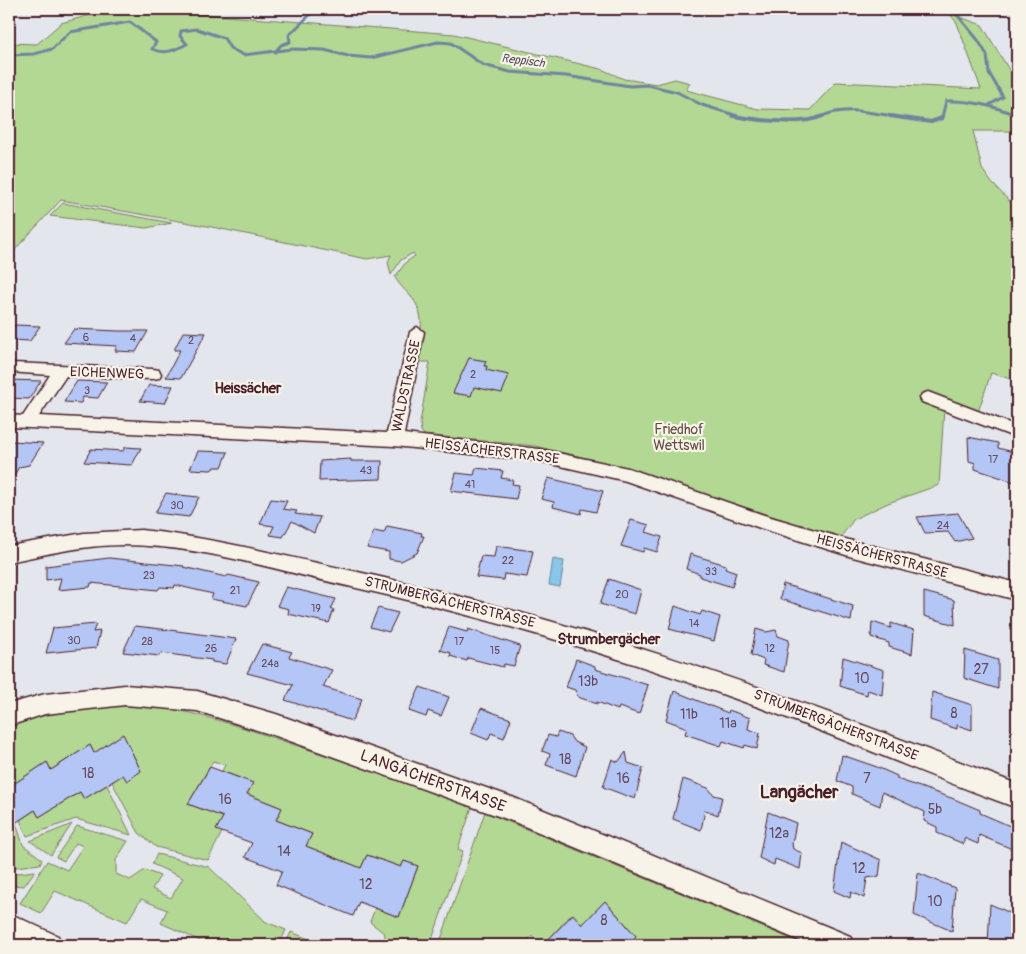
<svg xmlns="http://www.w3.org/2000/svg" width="1026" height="954" viewBox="0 0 1026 954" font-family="Pangolin,sans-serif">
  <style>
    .green { fill: #b2d894; stroke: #7e7c60 }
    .water { fill: #88c7e9; stroke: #6f849d }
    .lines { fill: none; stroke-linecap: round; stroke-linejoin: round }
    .stream-far1 { stroke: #6f849d; stroke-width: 3 }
    .stream { stroke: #6f849d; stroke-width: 4 }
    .building { fill: #b4c6f5; stroke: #4a1f2b }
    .street-casing { stroke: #4a1f2b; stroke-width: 3 }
    .street { fill: #f7f3e8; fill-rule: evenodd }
    .labels { text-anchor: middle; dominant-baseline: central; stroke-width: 4.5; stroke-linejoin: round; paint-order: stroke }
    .number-label { font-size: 11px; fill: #64495e }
    .far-water-label { font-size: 12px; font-style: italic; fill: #5d5164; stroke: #f7f3e8 }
    .street-label { font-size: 14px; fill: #4a1f2b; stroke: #f7f3e8 }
    .park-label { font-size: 14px; fill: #644d45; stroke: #f7f3e8 }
    .near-number-label { font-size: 14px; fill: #64495e }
    .neighbourhood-label { font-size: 15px; font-weight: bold; fill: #4a1f2b; stroke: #f7f3e8 }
    .near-street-label { font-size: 16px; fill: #4a1f2b; stroke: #f7f3e8 }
    .near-neighbourhood-label { font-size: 18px; font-weight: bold; fill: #4a1f2b; stroke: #f7f3e8 }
  </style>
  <rect width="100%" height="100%" fill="#e3e6ec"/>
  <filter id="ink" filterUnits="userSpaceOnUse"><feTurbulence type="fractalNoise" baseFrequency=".02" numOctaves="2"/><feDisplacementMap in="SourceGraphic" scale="10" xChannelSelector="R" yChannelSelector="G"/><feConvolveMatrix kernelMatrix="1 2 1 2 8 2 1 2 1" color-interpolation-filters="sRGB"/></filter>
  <g filter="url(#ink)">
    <path class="green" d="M 105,11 L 175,12 L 454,34 L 601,69 L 624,79 L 657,84 L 675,79 L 690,83 L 686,90 L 758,109 L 810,110 L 836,82 L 981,89 L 957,23 L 949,13 L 982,25 L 1017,83 L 1017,131 L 973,131 L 982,169 L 992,183 L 1013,205 L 1017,206 L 1017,381 L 991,373 L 977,415 L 944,409 L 939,485 L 888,503 L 854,519 L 840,538 L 611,464 L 535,446 L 424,435 L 421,431 L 420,423 L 430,362 L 417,362 C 420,342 426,320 415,302 C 409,293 399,286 395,277 L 406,262 L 415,256 L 413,253 L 401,260 L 391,275 L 388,262 L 391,255 L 367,259 L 207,226 L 61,200 L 9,256 L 9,43 L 37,44 L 61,23 Z
      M 63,203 L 172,223 L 146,228 L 50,216 Z
      M 142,704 C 195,711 242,727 292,744 C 353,764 412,785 472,807 L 458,849 L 463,851 L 430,945 L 384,945 L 385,934 L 370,922 L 375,908 L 399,917 L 418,866 L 404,861 L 401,867 L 367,855 L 361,868 L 306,846 L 312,834 L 276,820 L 281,808 L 247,794 L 253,783 L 222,771 L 225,765 L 213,761 L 188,804 L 223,817 L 222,832 L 208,860 L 156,847 L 139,833 L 112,782 L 123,774 L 127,781 L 141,771 L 123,735 L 94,753 L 90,745 L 51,770 L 47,762 L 9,787 L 9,724 C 53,712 96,706 142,704 Z
      M 107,785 L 131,835 L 76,819 L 27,836 L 20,820 L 35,810 L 39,817 L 80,792 L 84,799 Z
      M 485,812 L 806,945 L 628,945 L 636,936 L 605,901 L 582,925 L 572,914 L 543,945 L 539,945 L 532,936 L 523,945 L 439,945 Z
      M 16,823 L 23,845 L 42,859 L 40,864 L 9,868 L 9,826 Z
      M 72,824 L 51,855 L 30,841 Z
      M 77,826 L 128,841 L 116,860 L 116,874 L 130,880 L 145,870 L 160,876 L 152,889 L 171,898 L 183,878 L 152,864 L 157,854 L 209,867 L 266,922 L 286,930 L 279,945 L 209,945 L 161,923 L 167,910 L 141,899 L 127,922 L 55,891 L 41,913 L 20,903 L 47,861 L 67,870 L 83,846 L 76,843 L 64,861 L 56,857 Z
      M 35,871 L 24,886 L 9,885 L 9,874 Z
      M 291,932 L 324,945 L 285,945 Z"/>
    <path class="water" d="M 553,559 L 564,561 L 560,587 L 549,585 Z"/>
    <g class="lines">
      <path class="stream-far1" d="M 954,11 L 978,40 L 987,55 L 989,73 L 1003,97 L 989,105
        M 275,52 L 281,45 L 290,42 L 289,35 L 316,9
        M 9,55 L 34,54 L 52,49 L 70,32 L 130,22 L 156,42 L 152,49 C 165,55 175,50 187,44 L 180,36 L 181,31 L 197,29 L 224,38 L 230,48 L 243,55 L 292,49 L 324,50 L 348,56 L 371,58 L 438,42 L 451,43 L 483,65 L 510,72 L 566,76 L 630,86 L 648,85 L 677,92 L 702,105 L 741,117
        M 820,117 C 845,105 872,113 898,117
        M 942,117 L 946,101 C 971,100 994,106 1017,115"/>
      <path class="stream" d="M 733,116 C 757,120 801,126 823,116
        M 890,116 L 931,122 L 942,118 L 943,116"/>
    </g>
    <path class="building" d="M 15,325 L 40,326 L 30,341 L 9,340 L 9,333 Z
      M 74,329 L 118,331 L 148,331 L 136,352 L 115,351 L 117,346 L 64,343 Z
      M 183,332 L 206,333 L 181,378 L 166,377 L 180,350 L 174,350 Z
      M 469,358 L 486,361 L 484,366 L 487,366 L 486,370 L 509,375 L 502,393 L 474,387 L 471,396 L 453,393 Z
      M 9,380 L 41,381 L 29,399 L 9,398 Z
      M 77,381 L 107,382 L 98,398 L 83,397 L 81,403 L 64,402 Z
      M 149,385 L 173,386 L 165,403 L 140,401 Z
      M 968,437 L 998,443 L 998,448 L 1017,453 L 1017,483 L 975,469 L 975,463 L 969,461 Z
      M 12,441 L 43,443 L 29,465 L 19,467 L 9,484 L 9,447 Z
      M 125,447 L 141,448 L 132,465 L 84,462 L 91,449 L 123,451 Z
      M 198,451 L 228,452 L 222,467 L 215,467 L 211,470 L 190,469 Z
      M 351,459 L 351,461 L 382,461 L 381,479 L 319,481 L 320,461 Z
      M 476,468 L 503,471 L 501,478 L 513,480 L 512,484 L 519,485 L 516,499 L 451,491 L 456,473 L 474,475 Z
      M 548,478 L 603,491 L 596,512 L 582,509 L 581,514 L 553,507 L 554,502 L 541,499 Z
      M 166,493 L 179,495 L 199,497 L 189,517 L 155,513 Z
      M 271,499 L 287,501 L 283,509 L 297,511 L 295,514 L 320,517 L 314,533 L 292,521 L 283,537 L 270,535 L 274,526 L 260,524 Z
      M 958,513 L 972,538 L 955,542 L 948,532 L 925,533 L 917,517 Z
      M 631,520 L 649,525 L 646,532 L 662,537 L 657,552 L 644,548 L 643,552 L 621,546 Z
      M 387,526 L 422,533 L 421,536 L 424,536 L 417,553 L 401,561 L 389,559 L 389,552 L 367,548 L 374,531 L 384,533 Z
      M 496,546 L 533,551 L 527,577 L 504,574 L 503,580 L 476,577 L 481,556 L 494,557 Z
      M 690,554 L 726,565 L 725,568 L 736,572 L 732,587 L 700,577 L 700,574 L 686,569 Z
      M 109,558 L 184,566 L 183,567 L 226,577 L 228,575 L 259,582 L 247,606 L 211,599 L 213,594 L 175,585 L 174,588 L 160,587 L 158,590 L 91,583 L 90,587 L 58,590 L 61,578 L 46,580 L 46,566 Z
      M 609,579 L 641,590 L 635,614 L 600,604 Z
      M 783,584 L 853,606 L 851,621 L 780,599 Z
      M 286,587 L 336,599 L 331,609 L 334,610 L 329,623 L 288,614 L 289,609 L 277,606 Z
      M 924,592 L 954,600 L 955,625 L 924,616 Z
      M 675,606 L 700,615 L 702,611 L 720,617 L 714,641 L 669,629 Z
      M 378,608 L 398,613 L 389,632 L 370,627 Z
      M 872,622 L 891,628 L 891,623 L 914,630 L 912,654 L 889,647 L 889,643 L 871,637 Z
      M 96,624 L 93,632 L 100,631 L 96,648 L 46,653 L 53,628 Z
      M 135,626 L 170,630 L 236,639 L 226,664 L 212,662 L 212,660 L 161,653 L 159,656 L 123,652 Z
      M 449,627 L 467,632 L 468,629 L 477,632 L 520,646 L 514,666 L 504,664 L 503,667 L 468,658 L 467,661 L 450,656 L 451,653 L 440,650 Z
      M 756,629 L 766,632 L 776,630 L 778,636 L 789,640 L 784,672 L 763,665 L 764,660 L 751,655 Z
      M 262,644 L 292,652 L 289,657 L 332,670 L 323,687 L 362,699 L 352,721 L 285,700 L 293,685 L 247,673 Z
      M 965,650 L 998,660 L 998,689 L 964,678 Z
      M 843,657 L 884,670 L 882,695 L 868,690 L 867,695 L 840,686 Z
      M 576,659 L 595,666 L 595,669 L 648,685 L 639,714 L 619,707 L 618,710 L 597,702 L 597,704 L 578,697 L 575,690 L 566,687 Z
      M 420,687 L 449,697 L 441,716 L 428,711 L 426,717 L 409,711 Z
      M 674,691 L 728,713 L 729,710 L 750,718 L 748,729 L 760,733 L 757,749 L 745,745 L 744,748 L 723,741 L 721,746 L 685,734 L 687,728 L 666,720 Z
      M 932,692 L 972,705 L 972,730 L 957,725 L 957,729 L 930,720 Z
      M 481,708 L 511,719 L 504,738 L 491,733 L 488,740 L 471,733 Z
      M 558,732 L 570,736 L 574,742 L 585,747 L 576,776 L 546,765 L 550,754 L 542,751 L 548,735 L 556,737 Z
      M 123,734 L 141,771 L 127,781 L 123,775 L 84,799 L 80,792 L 39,817 L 35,810 L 9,827 L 9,787 L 47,762 L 51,770 L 90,745 L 94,753 Z
      M 626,752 L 628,763 L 643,768 L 635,799 L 603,787 L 612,759 L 618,762 Z
      M 842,755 L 877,767 L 897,776 L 897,779 L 954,799 L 980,810 L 980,813 L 1017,829 L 1017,851 L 979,835 L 978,844 L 964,838 L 964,844 L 937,833 L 937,827 L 924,821 L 925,812 L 882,792 L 880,806 L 852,794 L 852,787 L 837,781 Z
      M 210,767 L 253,783 L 247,794 L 282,808 L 276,820 L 312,834 L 306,846 L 361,868 L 367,855 L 401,867 L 404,861 L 418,866 L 399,917 L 359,902 L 353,916 L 276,885 L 282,871 L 245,857 L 252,843 L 216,830 L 223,817 L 188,804 Z
      M 683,779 L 708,788 L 714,795 L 722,797 L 718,815 L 705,810 L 701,830 L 673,819 Z
      M 768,812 L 796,823 L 792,844 L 793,849 L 802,853 L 800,869 L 775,859 L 774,865 L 759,858 Z
      M 841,842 L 881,860 L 879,876 L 867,878 L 864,898 L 851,892 L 850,898 L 834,891 Z
      M 918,873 L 955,888 L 952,931 L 914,915 Z
      M 605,901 L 636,936 L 628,945 L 543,945 L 573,914 L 582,925 Z
      M 990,904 L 1017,916 L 1017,945 L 988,945 Z"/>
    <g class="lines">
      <defs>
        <path id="street" d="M 417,327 L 424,332 L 404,434 L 539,449 L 628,468 L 764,515 L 849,540 L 1017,583 L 1017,600 L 849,556 L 763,529 L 626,481 L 539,461 L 394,446 L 9,427 L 9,415 L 23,416 L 50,375 L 9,372 L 9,364 L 12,363 L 153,369 L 159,370 L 161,374 L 159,378 L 153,379 L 66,376 L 39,416 L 387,433 L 410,332 Z
          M 928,392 L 1017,426 L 1017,438 L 922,402 L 920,398 L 922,394 Z
          M 141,530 C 209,537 274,554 340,568 C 573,618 796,697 1017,784 L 1017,808 C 931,777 847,740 761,708 C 627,659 491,618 352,587 C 278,571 200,545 123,545 C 84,545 47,554 9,562 L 9,546 L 84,533 Z
          M 125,685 L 197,691 L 276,714 L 512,797 L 850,936 L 854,945 L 810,945 L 512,821 L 276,736 L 197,711 L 125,705 L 45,714 L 9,726 L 9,704 L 45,694 Z
          M 9,913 L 58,936 L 62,945 L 21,945 L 9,939 Z"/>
      </defs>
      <use href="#street" class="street-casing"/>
      <use href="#street" class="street"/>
    </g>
  </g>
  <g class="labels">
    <g class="number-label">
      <text x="86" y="337">6</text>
      <text x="133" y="338">4</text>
      <text x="191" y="340">2</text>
      <text x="473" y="374">2</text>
      <text x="87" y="390">3</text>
      <text x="993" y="459">17</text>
      <text x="366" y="470">43</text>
      <text x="470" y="484">41</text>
      <text x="177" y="505">30</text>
      <text x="943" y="525">24</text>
      <text x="508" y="560">22</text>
      <text x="711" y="571">33</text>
      <text x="149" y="575">23</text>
      <text x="235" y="590">21</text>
      <text x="622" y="594">20</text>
      <text x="316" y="608">19</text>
      <text x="694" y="623">14</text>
      <text x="74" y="640">30</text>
      <text x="147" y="641">28</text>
      <text x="459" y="641">17</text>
      <text x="211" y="648">26</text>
      <text x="770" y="648">12</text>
      <text x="495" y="650">15</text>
      <text x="270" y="663">24a</text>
    </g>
    <g class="far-water-label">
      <text transform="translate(523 61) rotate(7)">Reppisch</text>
    </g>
    <g class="street-label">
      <text transform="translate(107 373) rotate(2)">EICHENWEG</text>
      <text transform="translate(406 386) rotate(-78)">WALDSTRASSE</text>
      <text transform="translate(492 451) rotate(7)">HEISSÄCHERSTRASSE</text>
      <text transform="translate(882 556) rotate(15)">HEISSÄCHERSTRASSE</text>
      <text transform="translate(450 602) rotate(14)">STRUMBERGÄCHERSTRASSE</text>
      <text transform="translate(836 725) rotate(21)">STRUMBERGÄCHERSTRASSE</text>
    </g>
    <g class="park-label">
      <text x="679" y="429">Friedhof<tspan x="679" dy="16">Wettswil</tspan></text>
    </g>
    <g class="near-number-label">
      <text x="981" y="669">27</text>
      <text x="862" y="678">10</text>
      <text x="588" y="681">13b</text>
      <text x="954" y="713">8</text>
      <text x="689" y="714">11b</text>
      <text x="728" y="723">11a</text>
      <text x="565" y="759">18</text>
      <text x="88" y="773">18</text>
      <text x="623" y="778">16</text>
      <text x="867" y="778">7</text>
      <text x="225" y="799">16</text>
      <text x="935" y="809">5b</text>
      <text x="779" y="833">12a</text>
      <text x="284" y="851">14</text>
      <text x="859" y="868">12</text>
      <text x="366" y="884">12</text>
      <text x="935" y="901">10</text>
      <text x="604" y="920">8</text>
    </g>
    <g class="neighbourhood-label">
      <text x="248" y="388">Heissächer</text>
      <text x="609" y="639">Strumbergächer</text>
    </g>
    <g class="near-street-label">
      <text transform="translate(433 781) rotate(20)">LANGÄCHERSTRASSE</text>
    </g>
    <g class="near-neighbourhood-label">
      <text x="799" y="792">Langächer</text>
    </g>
  </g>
  <rect width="1026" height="954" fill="none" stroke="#f7f3e8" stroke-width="30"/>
  <rect x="15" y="15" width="996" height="924" fill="none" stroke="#4a1f2b" stroke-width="2" filter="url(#ink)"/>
</svg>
